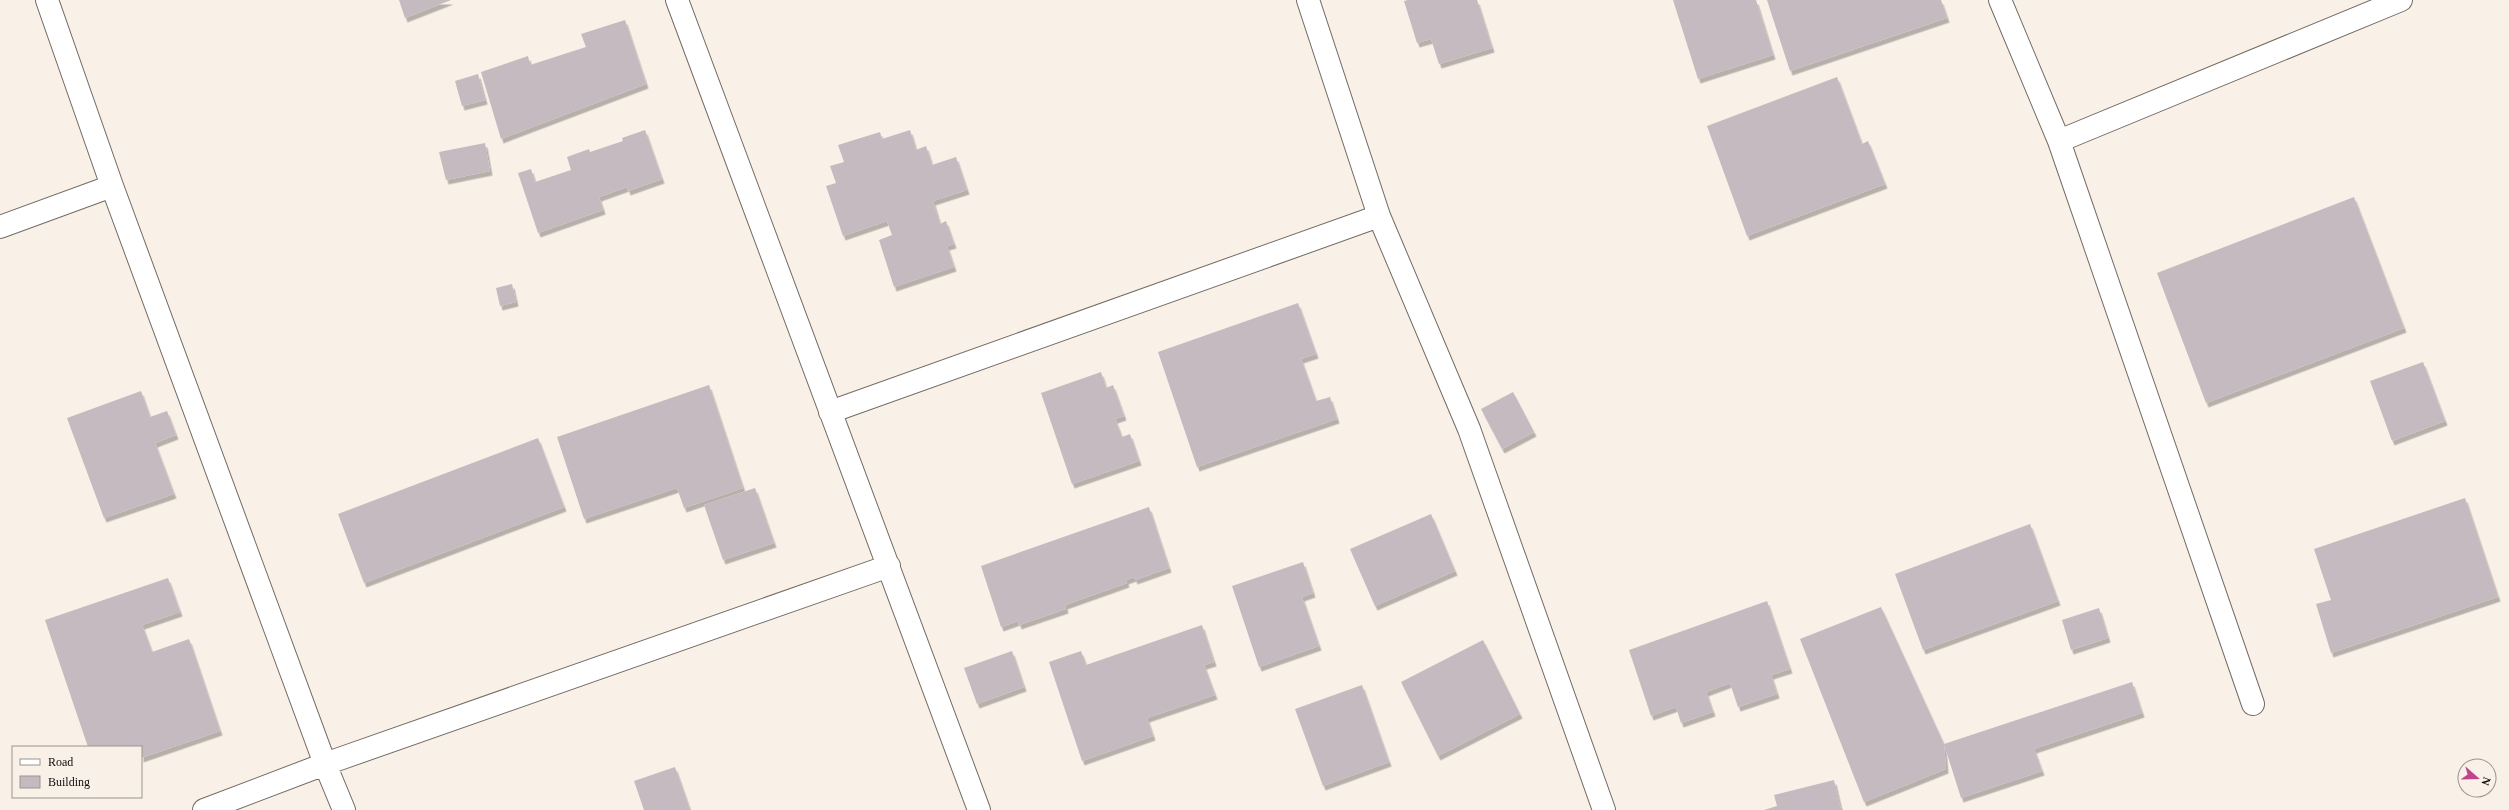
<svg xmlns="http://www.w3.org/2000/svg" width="2509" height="810" viewBox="0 0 2509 810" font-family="'Times New Roman',serif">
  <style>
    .building { fill: #c5bac0; filter: url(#shadow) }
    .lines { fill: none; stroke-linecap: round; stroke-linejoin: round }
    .street-casing { stroke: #736b64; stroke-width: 24 }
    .street { stroke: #fff; stroke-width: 22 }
  </style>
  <defs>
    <filter id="shadow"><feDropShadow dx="2.5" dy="4.5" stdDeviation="0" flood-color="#0004"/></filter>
  </defs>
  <rect width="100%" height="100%" fill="#f9f0e8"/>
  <path class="building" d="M 399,0 L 451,0 L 405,18 Z
    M 1408,0 L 1477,0 L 1492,48 L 1439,64 L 1431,39 L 1417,43 L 1404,1 Z
    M 1673,0 L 1756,0 L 1773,55 L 1698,79 Z
    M 1767,0 L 1941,0 L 1947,18 L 1790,71 Z
    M 625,20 L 646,84 L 501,139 L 481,72 L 528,56 L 530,65 L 586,47 L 581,34 Z
    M 478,74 L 485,100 L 462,106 L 455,81 Z
    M 1837,77 L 1862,144 L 1868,141 L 1885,184 L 1747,236 L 1707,126 Z
    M 645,130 L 662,179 L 628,191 L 627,187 L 599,197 L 603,210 L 538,233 L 518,173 L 531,169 L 535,182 L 571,170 L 567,157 L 589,149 L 590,152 L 623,141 L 622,138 Z
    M 910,130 L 916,150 L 926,146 L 932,165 L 956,157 L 967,190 L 933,201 L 940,224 L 946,221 L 954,244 L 947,246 L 954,267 L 894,287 L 879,240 L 892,235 L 887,221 L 843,236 L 826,186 L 836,183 L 830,166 L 844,162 L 838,145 L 880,132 L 882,139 Z
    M 485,143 L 490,171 L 446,180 L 439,152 Z
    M 2354,197 L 2404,328 L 2206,403 L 2157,273 Z
    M 512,284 L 516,302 L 500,306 L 496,288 Z
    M 1298,303 L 1316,354 L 1301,359 L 1316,401 L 1330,397 L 1337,419 L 1197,467 L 1158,352 Z
    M 2423,362 L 2445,421 L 2392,441 L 2370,381 Z
    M 1101,372 L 1106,388 L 1113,385 L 1124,416 L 1115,419 L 1122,437 L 1130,434 L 1139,461 L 1072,484 L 1041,393 Z
    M 709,385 L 743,488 L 684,508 L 677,488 L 584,519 L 557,437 Z
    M 141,391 L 150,417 L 167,411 L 176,435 L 155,443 L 174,494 L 104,518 L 67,418 Z
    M 1513,392 L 1534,432 L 1502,449 L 1481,409 Z
    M 538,438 L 564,507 L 364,583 L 338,514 Z
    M 755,488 L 774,543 L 723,560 L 704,505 Z
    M 2465,498 L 2498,597 L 2331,653 L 2316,604 L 2331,600 L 2314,549 Z
    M 1149,507 L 1169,568 L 1135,580 L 1134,577 L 1126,580 L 1127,583 L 1065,605 L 1066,609 L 1019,625 L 1018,621 L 1001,627 L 981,566 Z
    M 1431,514 L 1455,571 L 1375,606 L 1350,549 Z
    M 2030,524 L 2058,601 L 1923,650 L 1895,574 Z
    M 1303,562 L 1313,593 L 1302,597 L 1319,646 L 1259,667 L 1232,586 Z
    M 168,578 L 180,612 L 142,625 L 152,652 L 189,639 L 220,731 L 141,758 L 141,747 L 88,747 L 45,620 Z
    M 1767,601 L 1790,669 L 1771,675 L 1777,694 L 1738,707 L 1730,683 L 1706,692 L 1713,712 L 1681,723 L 1676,707 L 1651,716 L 1629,650 Z
    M 1881,607 L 1944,744 L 2132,682 L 2142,713 L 2034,749 L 2042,771 L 1961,798 L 1944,744 L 1946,769 L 1864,802 L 1800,639 Z
    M 2099,608 L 2108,638 L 2071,650 L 2062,620 Z
    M 1202,625 L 1214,662 L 1204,665 L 1215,695 L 1147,718 L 1153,736 L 1082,761 L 1049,662 L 1081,651 L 1086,665 Z
    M 1483,640 L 1520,714 L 1438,756 L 1401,682 Z
    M 1012,651 L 1024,687 L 977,704 L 964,668 Z
    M 1362,685 L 1389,762 L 1323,786 L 1295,709 Z
    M 675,767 L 690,810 L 644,810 L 634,781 Z
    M 1834,780 L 1841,810 L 1764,810 L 1777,806 L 1774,795 Z"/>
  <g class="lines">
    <defs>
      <path id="street" d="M 47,0 L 112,186 L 325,764 L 344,810
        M 677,0 L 979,810
        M 1308,0 L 1379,216 L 1469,429 L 1604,810
        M 2000,0 L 2059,141 L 2253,704
        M 2059,141 L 2401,0
        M 0,227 L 112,186
        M 830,412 L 1379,216
        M 204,810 L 325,764 L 889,566"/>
    </defs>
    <use href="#street" class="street-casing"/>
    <use href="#street" class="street"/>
  </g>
  <rect x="12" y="746" width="130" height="52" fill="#f9f0e8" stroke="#9b958f"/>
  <rect x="20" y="759" width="20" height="6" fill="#ffffff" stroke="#9b958f"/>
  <text x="48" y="766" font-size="12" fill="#0f0d0a">Road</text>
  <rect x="20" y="776" width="20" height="12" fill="#c5bac0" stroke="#9b958f"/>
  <text x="48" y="786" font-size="12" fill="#0f0d0a">Building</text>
  <g transform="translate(2477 778) rotate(110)"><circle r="19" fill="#f9f0e8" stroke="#9b958f"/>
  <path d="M0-3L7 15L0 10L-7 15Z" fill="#c2428c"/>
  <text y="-6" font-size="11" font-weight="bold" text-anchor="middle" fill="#0f0d0a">N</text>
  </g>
</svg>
